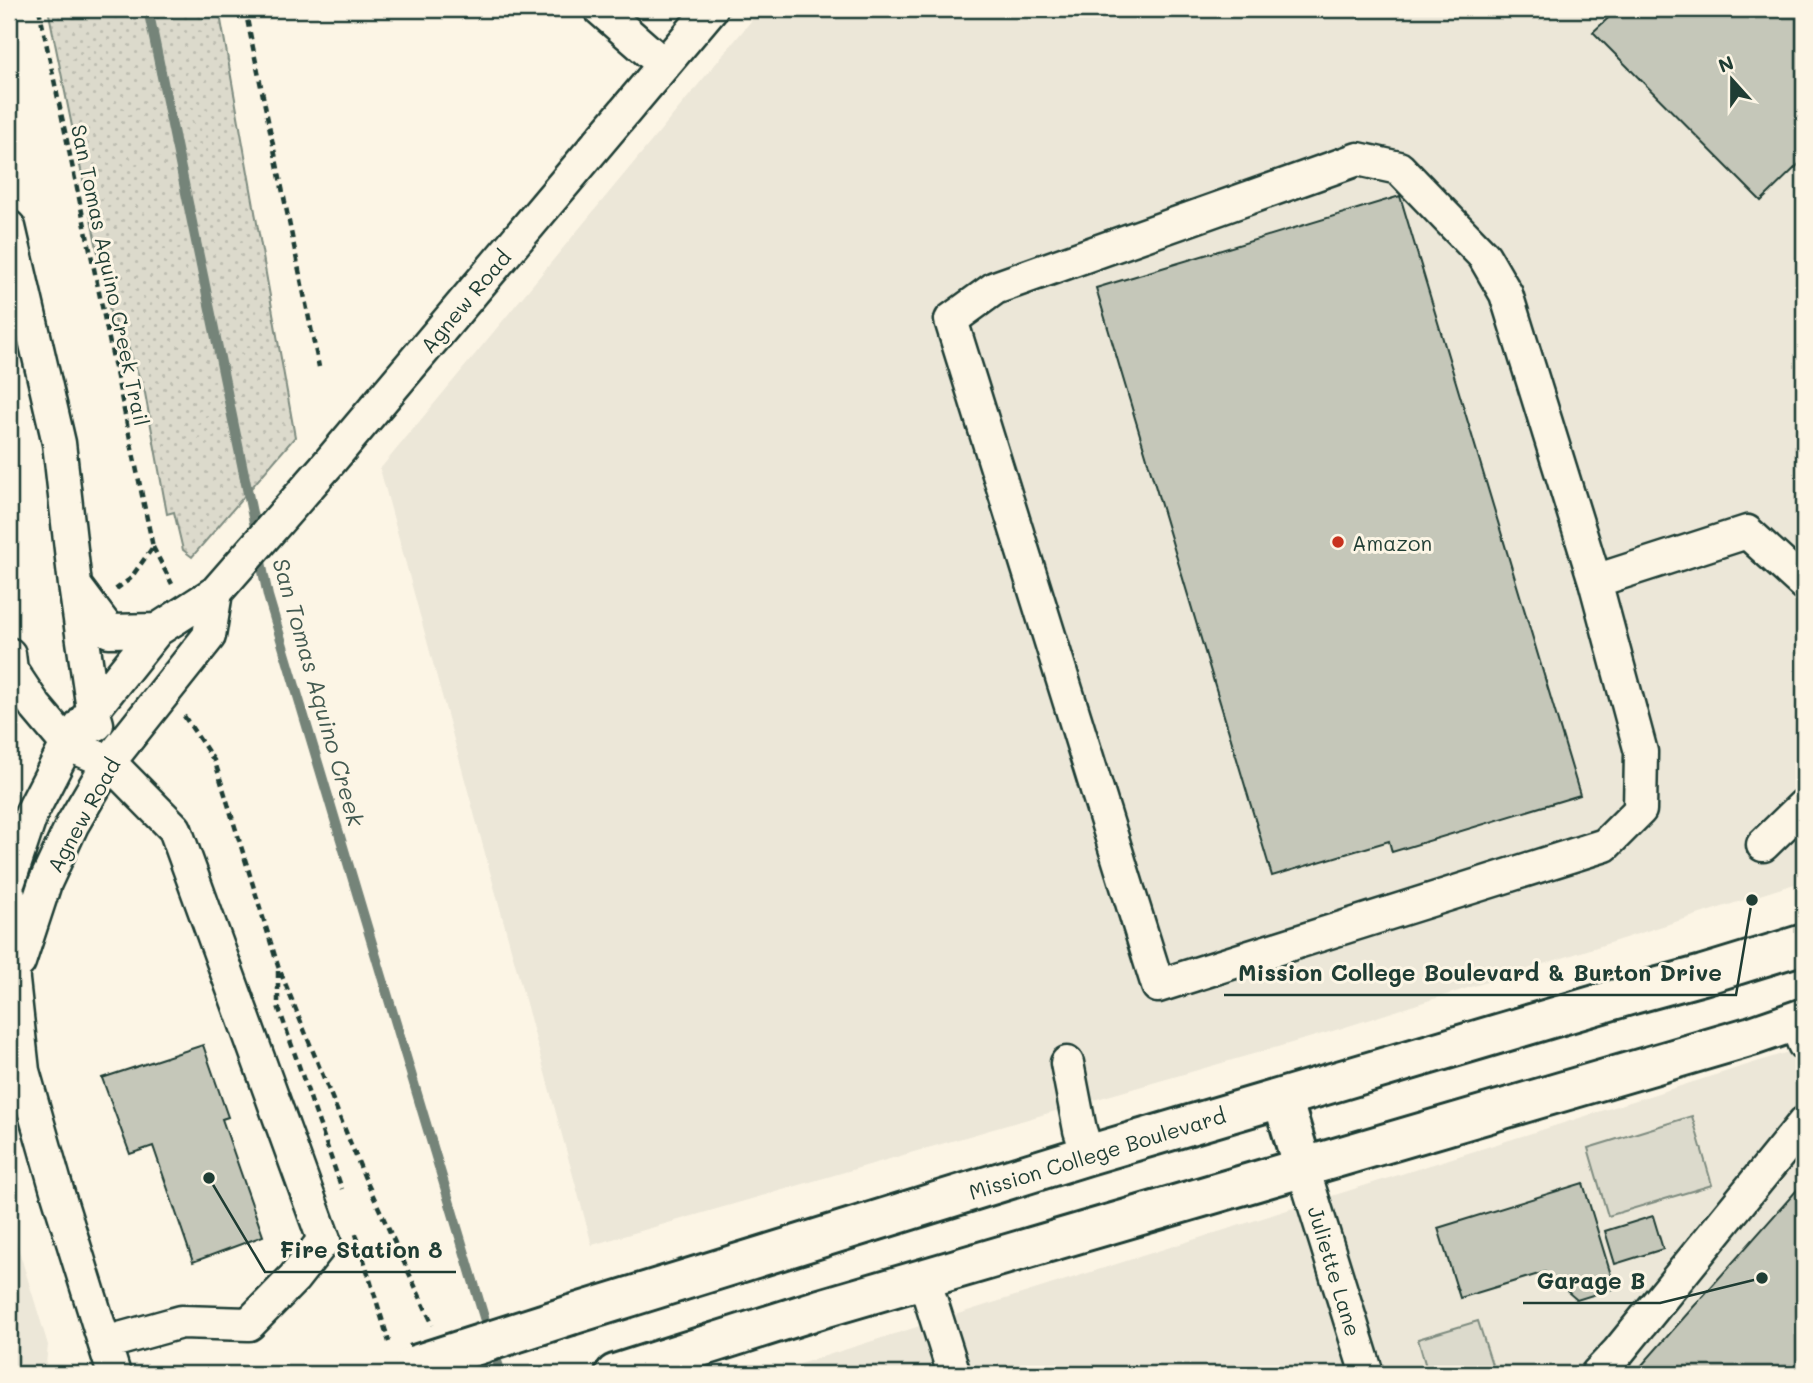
<svg xmlns="http://www.w3.org/2000/svg" width="1813" height="1383" viewBox="0 0 1813 1383" font-family="Mali,sans-serif">
  <style>
    .built { fill: #ece7d8 }
    .grass { fill: url(#grass-dots); stroke: #7e8c80; stroke-width: 2 }
    .pitch { fill: #dcdacc; stroke: #7e8c80; stroke-width: 2 }
    .lines { fill: none; stroke-linecap: round; stroke-linejoin: round }
    .stream { stroke: #758479; stroke-width: 10 }
    .building { fill: #c5c7b9; stroke: #1f3d34; stroke-width: 2 }
    .minor-casing { stroke: #1f3d34; stroke-width: 37 }
    .major-casing { stroke: #1f3d34; stroke-width: 44 }
    .path { stroke: #1f3d34; stroke-width: 4.5; stroke-dasharray: 7 5; stroke-linecap: butt }
    .minor { stroke: #fcf5e5; stroke-width: 32 }
    .major { stroke: #fcf5e5; stroke-width: 38 }
    .major-bridge-casing { stroke: #1f3d34; stroke-width: 44; stroke-linecap: butt }
    .major-bridge { stroke: #fcf5e5; stroke-width: 38 }
    .poi-dot { fill: #c8321e; stroke: #fcf5e5; stroke-width: 2.5 }
    .labels { text-anchor: middle; dominant-baseline: central; stroke-width: 6; stroke-linejoin: round; paint-order: stroke }
    .street-label { font-size: 21px; fill: #1f3d34; stroke: #fcf5e5 }
    .poi-label { font-size: 21px; fill: #1f3d34; stroke: #fcf5e5; text-anchor: start }
    .water-label { font-size: 23px; font-style: italic; fill: #435a51; stroke: #fcf5e5 }
    .leader { fill: none; stroke: #1f3d34; stroke-width: 2.5 }
    .callout-dot { fill: #1f3d34; stroke: #fcf5e5; stroke-width: 2.5 }
    .callout-label { font-size: 23px; text-anchor: middle; font-weight: bold; fill: #1f3d34; stroke: #fcf5e5; stroke-width: 6; stroke-linejoin: round; paint-order: stroke }
  </style>
  <defs>
    <pattern id="grass-dots" width="8" height="8" patternUnits="userSpaceOnUse" patternTransform="scale(1.75)"><rect width="8" height="8" fill="#dcdacc"/><path d="M2 2h.1M6 6h.1" fill="none" stroke="#bcbcb0" stroke-width="1.8" stroke-linecap="round"/></pattern>
  </defs>
  <rect width="100%" height="100%" fill="#fcf5e5"/>
  <filter id="ink" filterUnits="userSpaceOnUse"><feTurbulence type="fractalNoise" baseFrequency=".0143" numOctaves="2"/><feDisplacementMap in="SourceGraphic" scale="14" xChannelSelector="R" yChannelSelector="G"/><feConvolveMatrix kernelMatrix="1 2 1 2 8 2 1 2 1" color-interpolation-filters="sRGB"/></filter>
  <g filter="url(#ink)">
    <path class="built" d="M 761,9 L 1804,9 L 1804,881 L 1336,1030 L 592,1245 L 380,469 Z
      M 1804,1047 L 1804,1374 L 768,1374 Z
      M 9,1218 L 48,1345 L 45,1374 L 9,1374 Z"/>
    <path class="grass" d="M 48,9 L 219,9 L 295,437 L 192,557 L 183,550 L 174,512 L 167,514 L 145,393 L 129,349 L 110,312 Z"/>
    <path class="pitch" d="M 1692,1116 L 1712,1185 L 1608,1216 L 1588,1148 Z
      M 1478,1321 L 1495,1374 L 1428,1374 L 1418,1339 Z"/>
    <g class="lines">
      <path class="stream" d="M 148,9 L 257,537
        M 259,552 L 268,596 L 489,1334
        M 493,1348 L 501,1374"/>
    </g>
    <path class="building" d="M 1618,9 L 1804,9 L 1804,159 L 1761,201 L 1593,32 Z
      M 1400,196 L 1580,795 L 1392,852 L 1389,841 L 1272,876 L 1096,288 Z
      M 203,1045 L 228,1117 L 222,1119 L 263,1236 L 193,1262 L 153,1146 L 130,1154 L 102,1078 Z
      M 1804,1182 L 1804,1374 L 1634,1374 Z
      M 1583,1183 L 1615,1288 L 1577,1300 L 1545,1272 L 1460,1298 L 1438,1228 Z
      M 1653,1216 L 1663,1249 L 1615,1264 L 1605,1231 Z"/>
    <g class="lines">
      <defs>
        <path id="minor" d="M 600,9 L 664,65
          M 1358,159 L 1399,168 L 1484,256 L 1506,294 L 1595,581 L 1641,752 L 1640,810 L 1605,845 L 1158,986 L 951,320 L 995,288 Z
          M 9,227 L 59,443 L 75,585 L 93,710 L 97,724
          M 1595,581 L 1747,532 L 1804,584
          M 76,587 L 109,631 L 157,630
          M 9,654 L 11,670 L 35,706 L 67,744 L 109,762 L 175,829 L 324,1240 L 294,1278 L 249,1324 L 181,1322 L 105,1343
          M 1763,845 L 1804,805
          M 9,881 L 32,812 L 67,744 L 93,710 L 157,630 L 216,592 L 327,465 L 711,9
          M 9,895 L 13,980 L 23,1071 L 58,1194 L 114,1374
          M 19,962 L 45,883 L 72,825 L 109,762 L 209,636 L 216,592
          M 1795,1021 L 1804,1044
          M 1067,1063 L 1080,1130 L 1088,1155
          M 1303,1168 L 1367,1374
          M 924,1279 L 954,1374
          M 1597,1374 L 1618,1352 L 1804,1123"/>
        <path id="major" d="M 1282,1098 L 1303,1168
          M 571,1315 L 1088,1155 L 1633,994 L 1703,975 L 1804,944
          M 615,1374 L 820,1309 L 1752,1036 L 1804,1018"/>
      </defs>
      <use href="#minor" class="minor-casing"/>
      <use href="#major" class="major-casing"/>
      <path class="path" d="M 39,9 L 153,547 L 130,579 L 115,590
        M 245,9 L 319,367
        M 153,547 L 172,584
        M 184,716 L 215,762 L 278,966 L 364,1176 L 433,1325
        M 278,971 L 278,1006 L 342,1189
        M 356,1234 L 389,1342"/>
      <use href="#minor" class="minor"/>
      <use href="#major" class="major"/>
      <defs>
        <path id="major-bridge" d="M 415,1365 L 571,1315"/>
      </defs>
      <use href="#major-bridge" class="major-bridge-casing"/>
      <use href="#major-bridge" class="major-bridge"/>
    </g>
  </g>
  <circle class="poi-dot" cx="1338" cy="542" r="7"/>
  <g class="labels">
    <g class="street-label">
      <text transform="translate(111 275) rotate(78)">San Tomas Aquino Creek Trail</text>
      <text transform="translate(465 301) rotate(-50)">Agnew Road</text>
      <text transform="translate(83 815) rotate(-61)">Agnew Road</text>
      <text transform="translate(1097 1153) rotate(-17)">Mission College Boulevard</text>
      <text transform="translate(1335 1271) rotate(73)">Juliette Lane</text>
    </g>
    <g class="poi-label">
      <text x="1352" y="542">Amazon</text>
    </g>
    <g class="water-label">
      <text transform="translate(319 692) rotate(74)">San Tomas Aquino Creek</text>
    </g>
  </g>
  <path class="leader" d="M1752 900L1736 995H1224M209 1178L265 1272H456M1762 1278L1660 1303H1523"/>
  <g class="callout-dot">
    <circle cx="1752" cy="900" r="7"/>
    <circle cx="209" cy="1178" r="7"/>
    <circle cx="1762" cy="1278" r="7"/>
  </g>
  <g class="callout-label">
    <text x="1480" y="981">Mission College Boulevard &amp; Burton Drive</text>
    <text x="361" y="1258">Fire Station 8</text>
    <text x="1591" y="1289">Garage B</text>
  </g>
  <rect width="1813" height="1383" fill="none" stroke="#fcf5e5" stroke-width="35"/>
  <rect x="18" y="18" width="1778" height="1348" fill="none" stroke="#1f3d34" stroke-width="2.5" filter="url(#ink)"/>
  <g transform="translate(1732 80) rotate(339)" stroke="#fcf5e5" stroke-width="5" paint-order="stroke">
  <path d="M0-5L12 26L0 18L-12 26Z" fill="#1f3d34"/>
  <text y="-10" font-size="19" font-weight="bold" text-anchor="middle" fill="#1f3d34">N</text>
  </g>
</svg>
